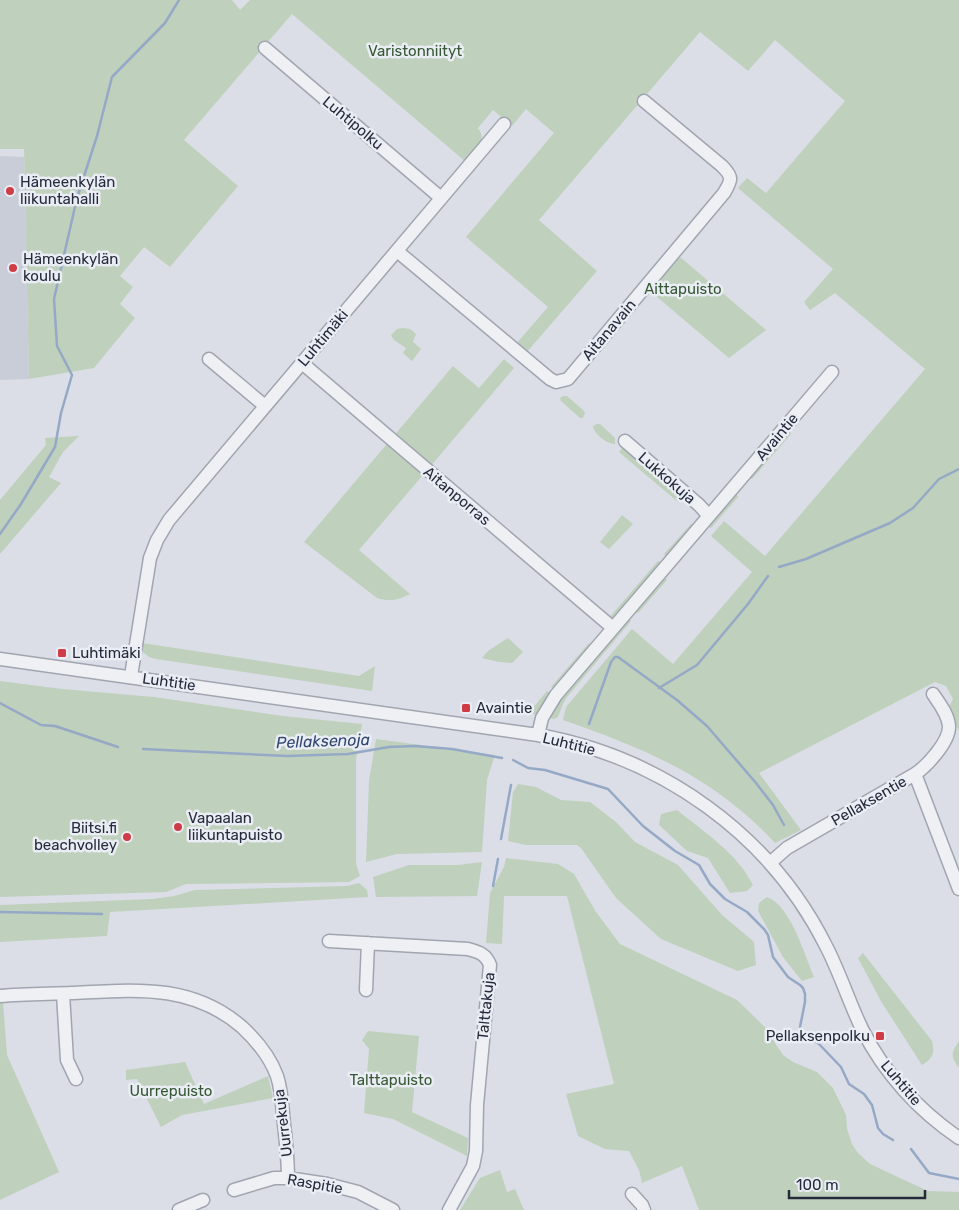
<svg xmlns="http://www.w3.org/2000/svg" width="959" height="1210" viewBox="0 0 959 1210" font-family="Rubik,sans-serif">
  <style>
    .built { fill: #c9cdd8 }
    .green { fill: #bfd0bc }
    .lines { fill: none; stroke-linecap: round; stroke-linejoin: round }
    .stream { stroke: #95a9c7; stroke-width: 2.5 }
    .minor-casing { stroke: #a1a5b0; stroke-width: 15 }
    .minor { stroke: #eef0f4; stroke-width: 12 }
    .poi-dot { fill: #ce3d45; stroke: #eaedf4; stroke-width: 2 }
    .labels { text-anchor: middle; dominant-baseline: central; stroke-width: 5; stroke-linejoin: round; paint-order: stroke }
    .park-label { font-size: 15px; fill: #365833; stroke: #eaedf4 }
    .street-label { font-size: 15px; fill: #252b3c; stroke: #eaedf4 }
    .poi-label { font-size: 15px; fill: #252b3c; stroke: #eaedf4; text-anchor: start }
    .water-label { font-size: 16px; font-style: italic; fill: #304670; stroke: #eaedf4 }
  </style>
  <rect width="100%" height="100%" fill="#dbdee6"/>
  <path class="built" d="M 0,156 L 24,157 L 29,379 L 0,380 Z"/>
  <path class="green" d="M 0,0 L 232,0 L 240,10 L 250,0 L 959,0 L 959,730 L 947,711 L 953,699 L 946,686 L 935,682 L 759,773 L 801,830 L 775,843 C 714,777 646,749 563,720 L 566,707 L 632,629 L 673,664 L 752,572 L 711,536 L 724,521 L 765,556 L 925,369 L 835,293 L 810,310 L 804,302 L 833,269 L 738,188 L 747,178 L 766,193 L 845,101 L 775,40 L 748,71 L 700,32 L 539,220 L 597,271 L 526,353 L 516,344 L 548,307 L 466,237 L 554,133 L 526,109 L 512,126 L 493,110 L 478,128 C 488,142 476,151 466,162 L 292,14 L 184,140 L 238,186 L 170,267 L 144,247 L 120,276 L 133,287 L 120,304 L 135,318 L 94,368 L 29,379 L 24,149 L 0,149 Z
    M 680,257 L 766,330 L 729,358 L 650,291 Z
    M 403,328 L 410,329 L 416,334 L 413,342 L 421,349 L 412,361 L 403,353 L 406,348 L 394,340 L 391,335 L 397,329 Z
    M 504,359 L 514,368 L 359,550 L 410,594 C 399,600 390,602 377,598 L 304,542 L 453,366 L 479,388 Z
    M 563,396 L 567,396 L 583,410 L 585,413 L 583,418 L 580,418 L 561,401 L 560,398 Z
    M 597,424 L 600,424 L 615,438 L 615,444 C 607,444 594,434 593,426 Z
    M 788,430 L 791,434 L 752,479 L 749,478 Z
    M 79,436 L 63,452 L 49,477 L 61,483 L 0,554 L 0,500 L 46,445 L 45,438 Z
    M 623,447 L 682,498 L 678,502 L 619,452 Z
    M 735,492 L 738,497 L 711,528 L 708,527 Z
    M 622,515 L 633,524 L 609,549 L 600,542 Z
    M 691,524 L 696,524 L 668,558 L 664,554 Z
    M 658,561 L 661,563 L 613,620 L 608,619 Z
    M 664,576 L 667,580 L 638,613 L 634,612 Z
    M 628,617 L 631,621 L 567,697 L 563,704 L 558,717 L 554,719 L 548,717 L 551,708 Z
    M 508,638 L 523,652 L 512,663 L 499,662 L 482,658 L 488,651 Z
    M 142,643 L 359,676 L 375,666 L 372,691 L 156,659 L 149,657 L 143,652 Z
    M 589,643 L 591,647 L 554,689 L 551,687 Z
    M 0,681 L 62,689 L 154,697 L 283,716 L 362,724 L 356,759 L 356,864 L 360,876 L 349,882 L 186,884 L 166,892 L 0,897 Z
    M 547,691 L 550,694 L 538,715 L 533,714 L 531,711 L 532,709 Z
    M 376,739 L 495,755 L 487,780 L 482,852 L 397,854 L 366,862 L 369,781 Z
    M 518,784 L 536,787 L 561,800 L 590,802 L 616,822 L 635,842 L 678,865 L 722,915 L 754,942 L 756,965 L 738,971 L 661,939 L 616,898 L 581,848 L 577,845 L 526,845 L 508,841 L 513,792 Z
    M 677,810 C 704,832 737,853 753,885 L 747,891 L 730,893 L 708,858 L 687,851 L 659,825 L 661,814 Z
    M 506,858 L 558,864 L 574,874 L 596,912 L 620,944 L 737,1000 L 770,1032 L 775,1043 L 783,1055 L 793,1062 L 817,1072 L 833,1088 L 846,1115 L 847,1129 L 852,1144 L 858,1153 L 870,1164 L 928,1191 L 959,1192 L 959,1210 L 699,1210 L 682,1166 L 642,1183 L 639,1170 L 629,1151 L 605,1149 L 578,1136 L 566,1094 L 614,1084 L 567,896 L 504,896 L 502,944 L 486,943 L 490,893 L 504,867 Z
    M 482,862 L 477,896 L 376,897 L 373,877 L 409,865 L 458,865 Z
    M 359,883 L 367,890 L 368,897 L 110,912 L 107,936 L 0,942 L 0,905 L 153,899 L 174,896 L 195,890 L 347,886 Z
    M 767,897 C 791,906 804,954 814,977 L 802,981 L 783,957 L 758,911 L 759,903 Z
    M 863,953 L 932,1041 C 935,1053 933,1058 922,1065 L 882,1003 L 858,958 Z
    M 3,1002 L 7,1055 L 59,1172 L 0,1200 L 0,1003 Z
    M 368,1031 L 419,1036 L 412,1112 L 468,1138 L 467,1156 L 393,1119 L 364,1113 L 369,1049 L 362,1040 Z
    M 959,1041 L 959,1068 C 950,1055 951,1054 959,1041 Z
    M 185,1062 L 204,1104 L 268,1076 L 273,1098 L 182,1115 L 161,1127 L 137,1079 L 126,1080 L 126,1070 Z
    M 500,1170 L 507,1192 L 515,1189 L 524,1210 L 460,1210 L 480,1178 Z"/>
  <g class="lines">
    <path class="stream" d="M 0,534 L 21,504 L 55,447 L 61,413 L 72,375 L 57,346 L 54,299 L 77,198 L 97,136 L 112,77 L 165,23 L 179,0
      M 779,567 L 806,559 L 890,523 L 913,508 L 939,479 L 959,469
      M 659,688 L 697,665 L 748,604 L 768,576
      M 0,703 L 41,725 L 55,726 L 118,747
      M 589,724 L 611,662 L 615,657 L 618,657 L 677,700 L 707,726 L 756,783 L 773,805 L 784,825
      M 143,749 L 287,756 L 348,754 L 389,747 L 415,746 L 452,749 L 502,758
      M 513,760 L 528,768 L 545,770 L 608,789 L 643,826 L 675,851 L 699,865 L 710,884 L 725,899 L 747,912 L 764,929 L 768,935 L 773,957 L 788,977 L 800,985 L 803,988 L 805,994 L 805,1002 L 800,1027 L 802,1034 L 819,1044 L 841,1067 L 849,1084 L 864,1094 L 872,1105 L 878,1128 L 883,1134 L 893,1140
      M 501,839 L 511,785
      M 493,886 L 498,859
      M 0,912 L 102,914
      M 911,1149 L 929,1173 L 959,1179"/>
    <defs>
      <path id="minor" d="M 265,48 L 441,198
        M 397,251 L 550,379 L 556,382 L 568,379 L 724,193 C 732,180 733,177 722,166 L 644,101
        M 209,359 L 265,406
        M 302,363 L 613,628
        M 625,441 L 699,505 L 709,516
        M 0,659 L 538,735 C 661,757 770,834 826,946 C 840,973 849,1002 862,1029 C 884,1073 919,1111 959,1138
        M 131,676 L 150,558 L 157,540 L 169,520 L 504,124
        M 538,735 L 542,718 L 556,695 L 832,372
        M 915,774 L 959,889
        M 770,863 L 787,848 L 915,774 C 927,766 950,741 949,726 C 948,714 939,703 933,694
        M 329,941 L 468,949 C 479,952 486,954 490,965 L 477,1105 L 476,1151 L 473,1166 L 449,1210
        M 366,990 L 368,943
        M 63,994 L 67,1060 L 76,1079
        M 0,996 C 24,994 48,994 72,993 C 134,990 191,983 242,1027 C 256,1040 270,1057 277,1076 C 281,1088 282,1101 283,1114 C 285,1135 288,1156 288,1178
        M 234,1190 L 274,1178 L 288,1178 L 327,1184 L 358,1192 L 393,1210
        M 632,1194 L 642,1205 L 644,1210
        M 179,1210 L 203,1200"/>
    </defs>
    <use href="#minor" class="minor-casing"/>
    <use href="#minor" class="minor"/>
  </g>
  <g class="poi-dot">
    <circle cx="10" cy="191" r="5"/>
    <circle cx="13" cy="268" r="5"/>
    <rect x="57" y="648" width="10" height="10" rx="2.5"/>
    <rect x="461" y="703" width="10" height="10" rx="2.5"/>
    <circle cx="178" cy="827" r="5"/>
    <circle cx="127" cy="837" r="5"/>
    <rect x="875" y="1031" width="10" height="10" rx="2.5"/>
  </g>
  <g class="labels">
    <g class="park-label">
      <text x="415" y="51">Varistonniityt</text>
      <text x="683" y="289">Aittapuisto</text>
      <text x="391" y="1080">Talttapuisto</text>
      <text x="171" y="1091">Uurrepuisto</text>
    </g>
    <g class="street-label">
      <text transform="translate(353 123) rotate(40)">Luhtipolku</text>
      <text transform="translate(609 330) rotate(-50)">Aitanavain</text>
      <text transform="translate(323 338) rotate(-50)">Luhtimäki</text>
      <text transform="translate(777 437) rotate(-50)">Avaintie</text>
      <text transform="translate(667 478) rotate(41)">Lukkokuja</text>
      <text transform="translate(457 496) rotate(40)">Aitanporras</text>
      <text transform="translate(169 682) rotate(8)">Luhtitie</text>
      <text transform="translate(569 744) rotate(14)">Luhtitie</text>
      <text transform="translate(869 801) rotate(-30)">Pellaksentie</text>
      <text transform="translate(486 1006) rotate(-84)">Talttakuja</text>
      <text transform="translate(901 1083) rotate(50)">Luhtitie</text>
      <text transform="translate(283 1123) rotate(-97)">Uurrekuja</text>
      <text transform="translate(315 1184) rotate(10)">Raspitie</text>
    </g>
    <g class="poi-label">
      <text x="20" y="182">Hämeenkylän<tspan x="20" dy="17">liikuntahalli</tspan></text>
      <text x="23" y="259">Hämeenkylän<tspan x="23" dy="17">koulu</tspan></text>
      <text x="72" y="653">Luhtimäki</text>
      <text x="476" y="708">Avaintie</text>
      <text x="188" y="818">Vapaalan<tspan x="188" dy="17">liikuntapuisto</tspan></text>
      <text x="117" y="828" text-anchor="end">Biitsi.fi<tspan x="117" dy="17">beachvolley</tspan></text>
      <text x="870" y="1036" text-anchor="end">Pellaksenpolku</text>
    </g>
    <g class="water-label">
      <text transform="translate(323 741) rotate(-2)">Pellaksenoja</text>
    </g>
  </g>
  <path d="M789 1190v8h136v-8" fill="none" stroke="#252b3c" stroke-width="2.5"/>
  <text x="796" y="1190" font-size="15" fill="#252b3c" stroke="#eaedf4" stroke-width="4" paint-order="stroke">100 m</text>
</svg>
